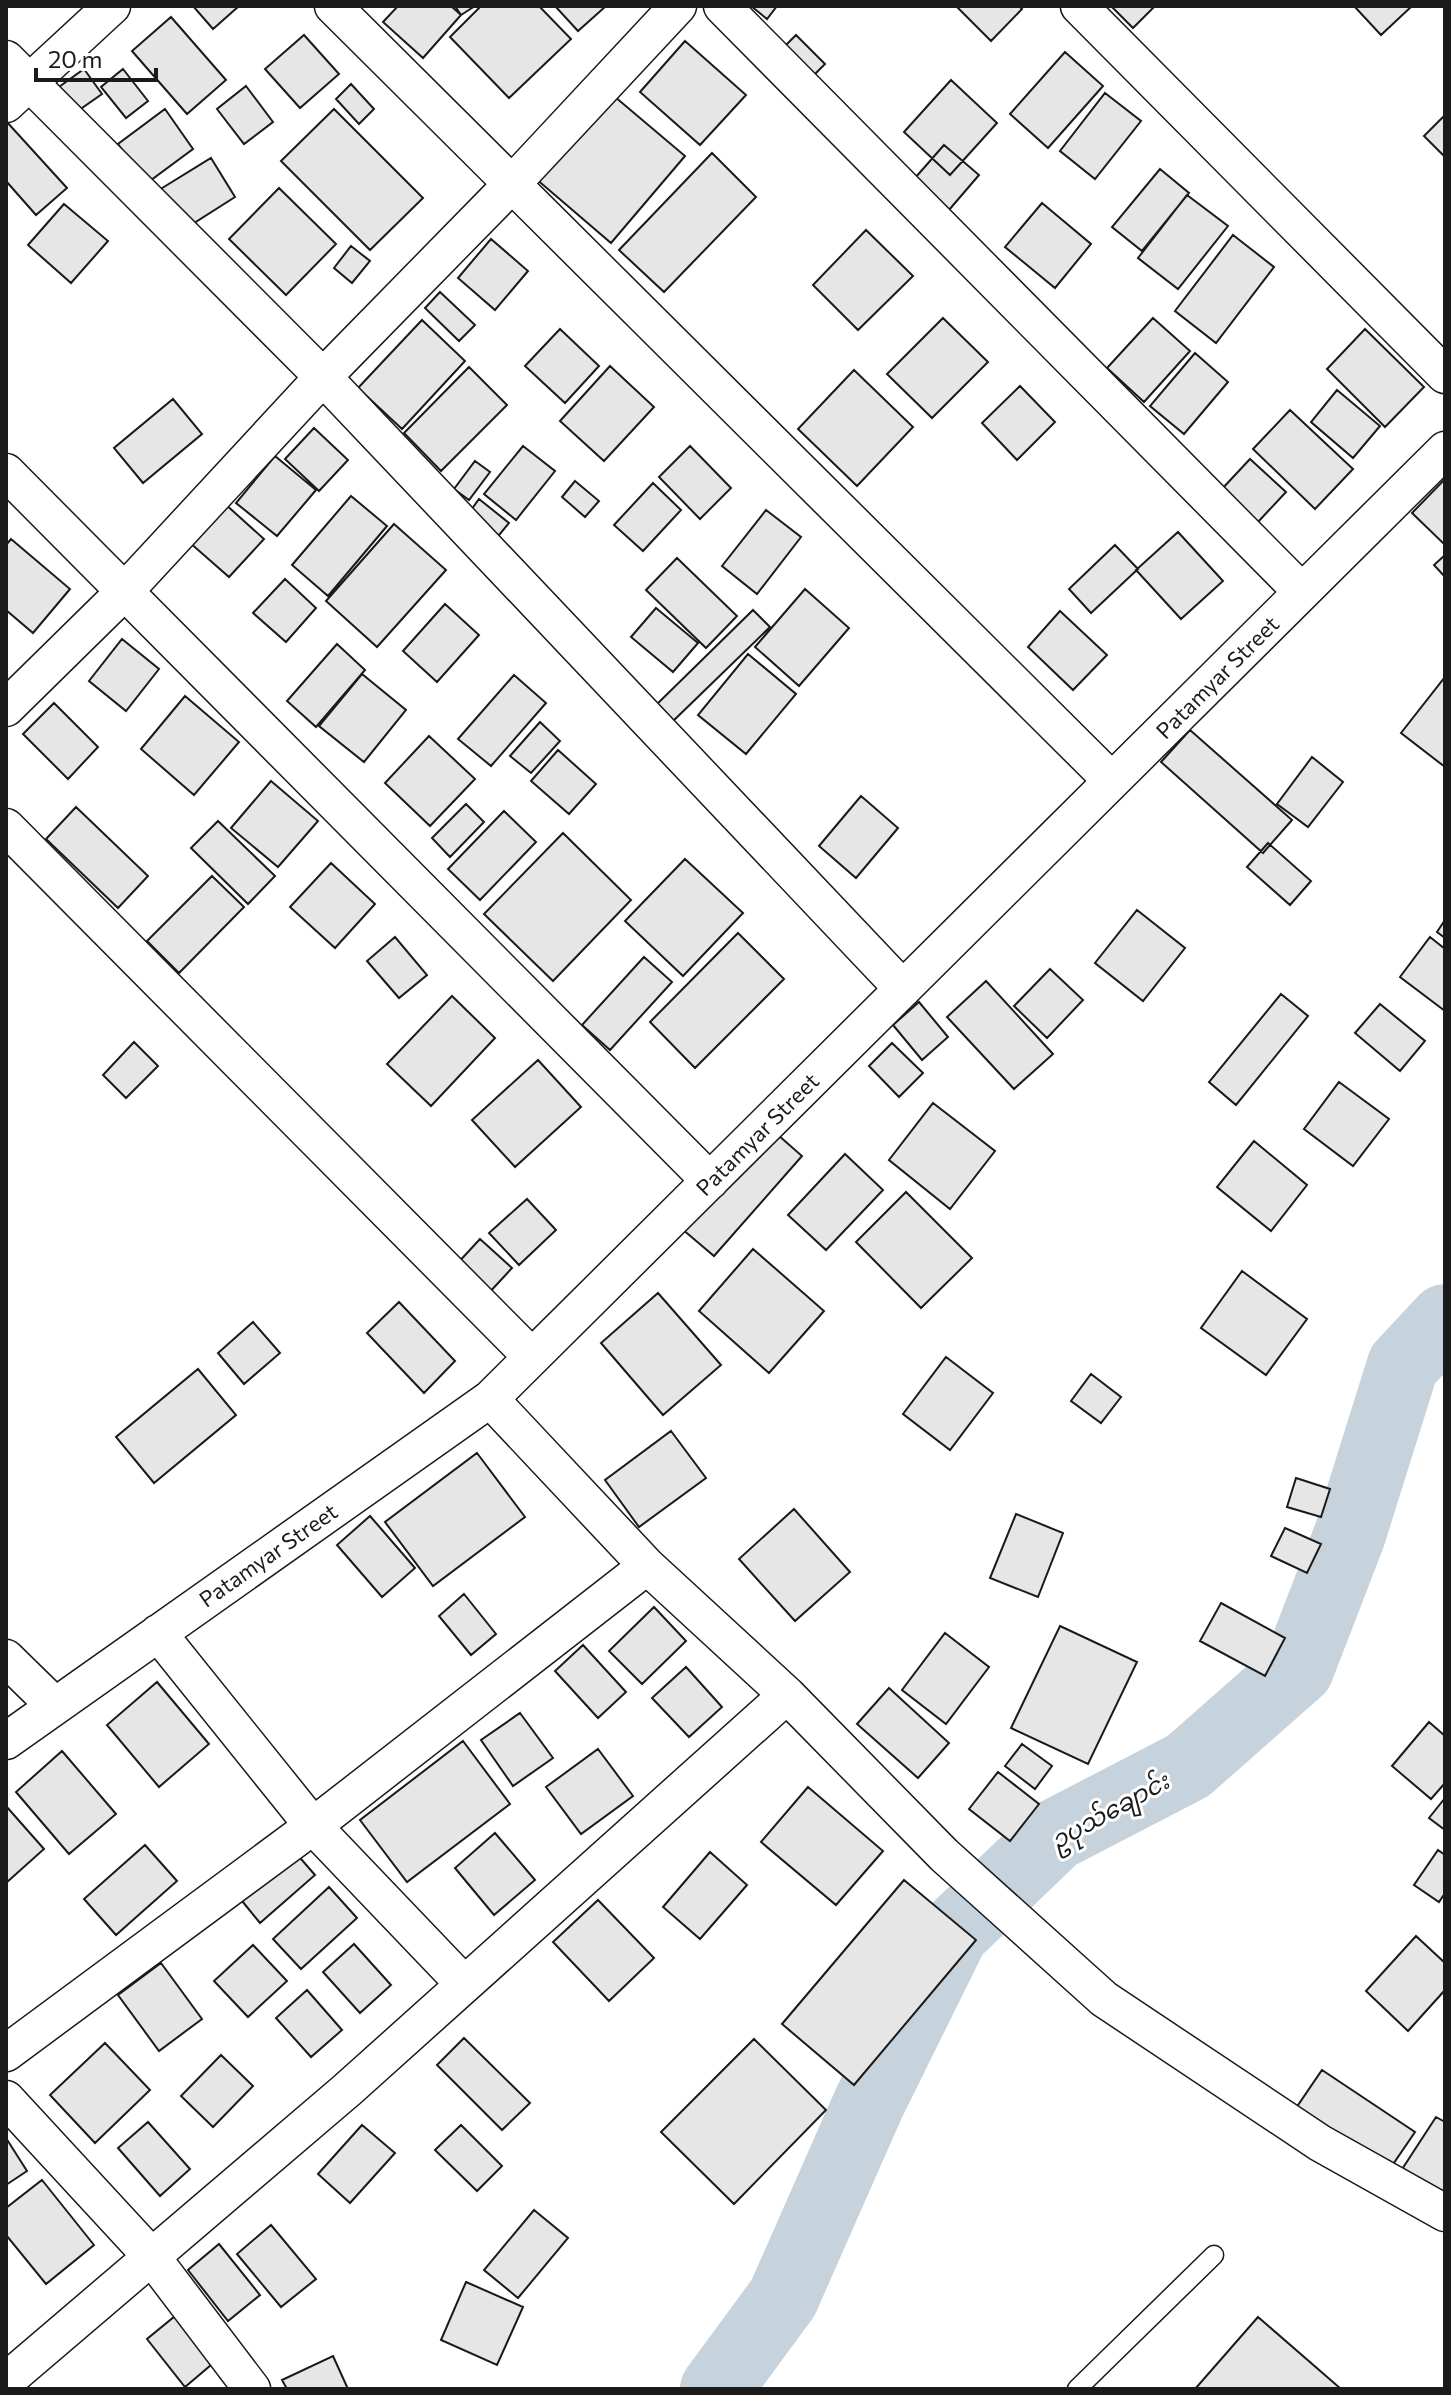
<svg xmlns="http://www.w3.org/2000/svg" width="1451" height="2395" viewBox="0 0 1451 2395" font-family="Commissioner,'Noto Sans Myanmar',sans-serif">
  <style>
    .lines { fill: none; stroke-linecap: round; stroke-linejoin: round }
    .river { stroke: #c6d2dc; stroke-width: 72 }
    .building { fill: #e6e6e6; stroke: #1a1a1a; stroke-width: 2 }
    .service-casing { stroke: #1a1a1a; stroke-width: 21 }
    .minor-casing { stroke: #1a1a1a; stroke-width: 39 }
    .service { stroke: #fff; stroke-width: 18 }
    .minor { stroke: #fff; stroke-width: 36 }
    .labels { text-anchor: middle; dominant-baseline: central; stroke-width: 6; stroke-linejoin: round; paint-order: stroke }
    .street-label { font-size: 22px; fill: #1a1a1a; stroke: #fff }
    .water-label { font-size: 24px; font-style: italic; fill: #1a1a1a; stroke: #fff }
  </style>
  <rect width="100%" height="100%" fill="#fff"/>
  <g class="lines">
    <path class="river" d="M 716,2389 L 783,2298 L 869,2103 L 953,1933 L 1055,1835 L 1188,1766 L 1298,1669 L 1350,1534 L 1403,1365 L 1445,1320"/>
  </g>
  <path class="building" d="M 193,6 L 239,6 L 213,29 Z
    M 398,6 L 451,6 L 461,15 L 423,58 L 383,22 Z
    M 455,6 L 475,6 L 461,15 Z
    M 481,6 L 539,6 L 571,39 L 509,98 L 450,37 Z
    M 555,6 L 606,6 L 578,31 Z
    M 751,6 L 777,6 L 767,19 Z
    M 956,6 L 1019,6 L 1022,9 L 991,41 Z
    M 1111,6 L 1155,6 L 1133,28 Z
    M 1354,6 L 1412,6 L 1381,35 Z
    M 171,17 L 226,80 L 187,114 L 132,51 Z
    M 304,35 L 339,74 L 300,108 L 265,69 Z
    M 796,35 L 825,64 L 803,86 L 774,57 Z
    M 685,41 L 746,95 L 700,145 L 640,92 Z
    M 1065,52 L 1103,86 L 1048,148 L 1010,114 Z
    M 84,69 L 102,94 L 69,117 L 52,92 Z
    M 123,69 L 148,101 L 126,118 L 101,87 Z
    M 951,80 L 997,123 L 950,175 L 904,132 Z
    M 351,84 L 374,109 L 359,124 L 336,99 Z
    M 246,86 L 273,122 L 244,144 L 217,109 Z
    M 608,91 L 685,156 L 611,243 L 535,178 Z
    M 1105,93 L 1141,121 L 1095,179 L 1060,151 Z
    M 165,109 L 193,149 L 147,183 L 118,144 Z
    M 334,109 L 423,198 L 370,250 L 281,161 Z
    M 1445,115 L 1445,157 L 1424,136 Z
    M 6,121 L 67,188 L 36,215 L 6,181 Z
    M 944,145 L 979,175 L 943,217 L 908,186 Z
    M 712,153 L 756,197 L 664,292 L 619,250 Z
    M 211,158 L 235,197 L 183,230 L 159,190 Z
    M 1160,169 L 1189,193 L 1142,251 L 1112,227 Z
    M 279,188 L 336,244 L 286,295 L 229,239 Z
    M 1187,195 L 1228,226 L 1178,289 L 1138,258 Z
    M 1042,203 L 1091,244 L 1055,288 L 1005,247 Z
    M 64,204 L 108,241 L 71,283 L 28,245 Z
    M 866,230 L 913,276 L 858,330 L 813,285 Z
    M 1233,235 L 1274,267 L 1216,343 L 1175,311 Z
    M 491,239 L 528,271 L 495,310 L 458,278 Z
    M 351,246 L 370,261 L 352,283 L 334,268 Z
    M 440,292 L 475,325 L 459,341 L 425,308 Z
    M 943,318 L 988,362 L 932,418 L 887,374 Z
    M 1153,318 L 1190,351 L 1144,402 L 1107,368 Z
    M 422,320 L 465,361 L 402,429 L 358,388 Z
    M 560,329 L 599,366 L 565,403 L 525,366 Z
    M 1365,329 L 1424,387 L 1385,427 L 1327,369 Z
    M 1195,353 L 1228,382 L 1184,434 L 1150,406 Z
    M 610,366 L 654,407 L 604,461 L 560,421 Z
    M 469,367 L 507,405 L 441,471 L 404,433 Z
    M 854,370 L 913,427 L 857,486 L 798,429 Z
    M 1020,386 L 1055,422 L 1017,460 L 982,423 Z
    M 1337,390 L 1380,426 L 1353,458 L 1311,422 Z
    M 173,399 L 202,434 L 143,483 L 114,448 Z
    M 1290,410 L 1353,469 L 1315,509 L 1253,449 Z
    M 314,428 L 348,460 L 319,491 L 285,459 Z
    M 523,446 L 555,471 L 516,520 L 484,494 Z
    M 690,446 L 731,488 L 700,519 L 659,477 Z
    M 275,456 L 316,490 L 277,536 L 236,503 Z
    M 1250,459 L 1286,492 L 1257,523 L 1221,490 Z
    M 475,461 L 490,472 L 469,500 L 454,489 Z
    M 1445,479 L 1445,545 L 1412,513 Z
    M 575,481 L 599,501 L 585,517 L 562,497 Z
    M 653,483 L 681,510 L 643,551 L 614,525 Z
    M 351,496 L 387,526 L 328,596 L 292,565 Z
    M 479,499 L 509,523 L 495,540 L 466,517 Z
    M 224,503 L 264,539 L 229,577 L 189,542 Z
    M 766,510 L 801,537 L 757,594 L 722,566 Z
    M 394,524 L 446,570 L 377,647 L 326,601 Z
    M 1178,532 L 1223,581 L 1181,619 L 1136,570 Z
    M 11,539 L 70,589 L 33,633 L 6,610 L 6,545 Z
    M 1115,545 L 1138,569 L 1091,613 L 1069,589 Z
    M 1445,555 L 1445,577 L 1434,565 Z
    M 677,558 L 737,616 L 706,648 L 646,590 Z
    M 285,579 L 316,608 L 286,642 L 253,613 Z
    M 805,589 L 849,628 L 799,686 L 755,647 Z
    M 445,604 L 479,635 L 437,682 L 403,651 Z
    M 656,608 L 698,643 L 673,672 L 631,637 Z
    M 753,610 L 770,627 L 670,724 L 654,707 Z
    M 1060,611 L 1107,655 L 1073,690 L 1028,647 Z
    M 122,639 L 159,669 L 126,711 L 89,681 Z
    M 337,644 L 365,670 L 316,727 L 287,701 Z
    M 748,654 L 796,694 L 746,754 L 698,715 Z
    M 362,674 L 406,710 L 364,762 L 319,726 Z
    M 514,675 L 546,703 L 491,766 L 458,739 Z
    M 1445,677 L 1445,767 L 1401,733 Z
    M 185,696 L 239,742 L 194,795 L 141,749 Z
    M 54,703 L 98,747 L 68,779 L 23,734 Z
    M 540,722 L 560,741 L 531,773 L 510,756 Z
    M 1190,730 L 1292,820 L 1263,853 L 1161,762 Z
    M 429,736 L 475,779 L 430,826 L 385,783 Z
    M 558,750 L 596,784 L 569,814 L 531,781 Z
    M 1312,757 L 1343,782 L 1308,827 L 1277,804 Z
    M 271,781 L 318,821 L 278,867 L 231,828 Z
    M 861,796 L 898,828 L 856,878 L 819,846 Z
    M 466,804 L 484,822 L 450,857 L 432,838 Z
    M 76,807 L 148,876 L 118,908 L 46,839 Z
    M 504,811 L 536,842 L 480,900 L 448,869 Z
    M 218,821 L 275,876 L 248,904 L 191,848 Z
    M 563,833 L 631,900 L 553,981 L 484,914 Z
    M 1268,843 L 1311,881 L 1290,905 L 1247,867 Z
    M 685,859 L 743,913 L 683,976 L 625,921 Z
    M 331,863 L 375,904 L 335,948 L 290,907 Z
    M 212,876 L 244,907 L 179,973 L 147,941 Z
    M 1137,910 L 1185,948 L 1143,1001 L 1095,963 Z
    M 1445,920 L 1445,938 L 1437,932 Z
    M 738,933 L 784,979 L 695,1068 L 650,1022 Z
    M 395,937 L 427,975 L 399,998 L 367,961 Z
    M 1430,937 L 1445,949 L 1445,1011 L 1400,977 Z
    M 644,957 L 672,982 L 610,1050 L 582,1025 Z
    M 1050,969 L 1083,1000 L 1047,1038 L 1014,1006 Z
    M 986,981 L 1053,1054 L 1014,1089 L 947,1017 Z
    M 1281,994 L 1308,1016 L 1236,1105 L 1209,1082 Z
    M 452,996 L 495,1038 L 431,1106 L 387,1064 Z
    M 919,1002 L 948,1037 L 922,1060 L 893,1025 Z
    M 1380,1004 L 1425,1041 L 1400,1071 L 1355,1033 Z
    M 134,1042 L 158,1066 L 126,1098 L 103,1075 Z
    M 892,1043 L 923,1073 L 899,1097 L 869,1066 Z
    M 538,1060 L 581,1107 L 515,1167 L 472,1120 Z
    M 1339,1082 L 1389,1119 L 1353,1166 L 1304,1129 Z
    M 933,1103 L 995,1151 L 950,1209 L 889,1160 Z
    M 770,1128 L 802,1156 L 714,1256 L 682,1229 Z
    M 1254,1141 L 1307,1185 L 1271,1231 L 1217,1187 Z
    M 845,1154 L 883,1190 L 826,1250 L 788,1215 Z
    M 906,1192 L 972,1258 L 921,1308 L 856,1242 Z
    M 527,1199 L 556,1230 L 519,1265 L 489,1233 Z
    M 480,1239 L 512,1268 L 487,1295 L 455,1266 Z
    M 753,1249 L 824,1311 L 769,1373 L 699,1311 Z
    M 1242,1271 L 1307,1319 L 1266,1375 L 1201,1328 Z
    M 658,1293 L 721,1365 L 663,1415 L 601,1343 Z
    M 399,1302 L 455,1361 L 424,1393 L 367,1333 Z
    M 253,1322 L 280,1353 L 244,1384 L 218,1353 Z
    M 946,1357 L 993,1393 L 950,1450 L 903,1414 Z
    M 198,1369 L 236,1415 L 154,1483 L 116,1437 Z
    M 1091,1374 L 1121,1397 L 1101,1423 L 1071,1401 Z
    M 671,1431 L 706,1478 L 639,1527 L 605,1480 Z
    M 477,1453 L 525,1517 L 433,1586 L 385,1522 Z
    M 1296,1478 L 1330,1489 L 1321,1517 L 1287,1507 Z
    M 794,1509 L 850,1572 L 795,1621 L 739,1559 Z
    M 1016,1514 L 1063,1533 L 1038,1597 L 990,1578 Z
    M 370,1516 L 415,1568 L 382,1597 L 337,1545 Z
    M 1285,1528 L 1321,1544 L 1307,1573 L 1271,1556 Z
    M 464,1594 L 496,1634 L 471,1655 L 439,1616 Z
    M 1221,1603 L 1285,1638 L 1265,1676 L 1200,1641 Z
    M 654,1607 L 686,1641 L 642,1684 L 609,1651 Z
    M 1060,1626 L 1137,1662 L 1088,1764 L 1011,1728 Z
    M 945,1633 L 989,1667 L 946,1724 L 902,1690 Z
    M 583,1645 L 626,1692 L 598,1718 L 555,1671 Z
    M 686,1667 L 722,1707 L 689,1737 L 652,1698 Z
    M 157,1682 L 209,1744 L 159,1787 L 107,1725 Z
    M 889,1688 L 949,1743 L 918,1778 L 857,1724 Z
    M 520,1713 L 553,1758 L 513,1786 L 481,1740 Z
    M 1429,1722 L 1445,1736 L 1445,1783 L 1431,1799 L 1392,1766 Z
    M 463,1741 L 510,1804 L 407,1882 L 360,1820 Z
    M 1022,1744 L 1052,1766 L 1035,1789 L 1005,1766 Z
    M 598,1749 L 633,1796 L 581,1834 L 546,1787 Z
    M 62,1751 L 116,1814 L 69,1854 L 16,1792 Z
    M 998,1772 L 1039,1804 L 1010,1841 L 969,1809 Z
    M 808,1787 L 883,1851 L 836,1905 L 761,1842 Z
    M 1445,1798 L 1445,1830 L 1429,1818 Z
    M 6,1806 L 44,1849 L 6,1883 Z
    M 495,1833 L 535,1880 L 494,1915 L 455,1868 Z
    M 288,1844 L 315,1875 L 260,1923 L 234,1891 Z
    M 145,1845 L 177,1881 L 116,1935 L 84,1899 Z
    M 1438,1850 L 1445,1855 L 1445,1893 L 1439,1902 L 1414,1885 Z
    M 710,1852 L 747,1885 L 700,1939 L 663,1907 Z
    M 904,1880 L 976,1940 L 854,2085 L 782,2024 Z
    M 329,1887 L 357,1918 L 301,1969 L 273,1939 Z
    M 598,1900 L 654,1958 L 609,2001 L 553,1942 Z
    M 1416,1936 L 1445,1963 L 1445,1990 L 1408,2031 L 1366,1991 Z
    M 354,1944 L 391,1985 L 360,2013 L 323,1972 Z
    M 253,1945 L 287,1981 L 248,2017 L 214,1981 Z
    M 161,1963 L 202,2019 L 159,2051 L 118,1995 Z
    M 307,1990 L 342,2030 L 311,2057 L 276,2018 Z
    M 464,2038 L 530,2103 L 502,2130 L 437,2065 Z
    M 754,2039 L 826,2110 L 734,2204 L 661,2132 Z
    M 105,2043 L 150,2090 L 95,2143 L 50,2095 Z
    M 221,2055 L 253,2086 L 213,2127 L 181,2096 Z
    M 1322,2070 L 1415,2132 L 1385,2176 L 1292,2114 Z
    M 1436,2117 L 1445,2122 L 1445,2208 L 1397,2177 Z
    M 148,2122 L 190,2169 L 160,2196 L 118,2148 Z
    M 362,2125 L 395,2153 L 350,2203 L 318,2174 Z
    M 461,2125 L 502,2166 L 477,2191 L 435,2150 Z
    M 6,2138 L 27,2171 L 6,2185 Z
    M 42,2180 L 94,2245 L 46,2284 L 6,2235 L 6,2208 Z
    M 534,2210 L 568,2238 L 518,2298 L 484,2270 Z
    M 271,2225 L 316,2279 L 281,2307 L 237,2254 Z
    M 219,2244 L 260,2295 L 228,2321 L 188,2270 Z
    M 466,2282 L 523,2307 L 497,2365 L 441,2340 Z
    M 180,2312 L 218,2359 L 185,2387 L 147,2339 Z
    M 1258,2317 L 1341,2389 L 1195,2389 Z
    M 1258,2317 L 1341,2389 L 1195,2389 Z
    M 333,2356 L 348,2389 L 287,2389 L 282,2380 Z"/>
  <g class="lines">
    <defs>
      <path id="service" d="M 1077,2389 L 1214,2255"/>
      <path id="minor" d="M 333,6 L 1112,781
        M 722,6 L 1302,592
        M 1079,6 L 1445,375
        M 6,59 L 323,377 L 903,989
        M 6,104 L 112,6
        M 6,472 L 710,1181
        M 6,708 L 124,592 L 323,377 L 511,185 L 678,6
        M 6,827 L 532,1357
        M 490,1399 L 647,1566 L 787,1695 L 944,1855 L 1104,1999 L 1320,2143 L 1445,2213
        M 158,1633 L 313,1826 L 464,1984
        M 6,1658 L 55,1706
        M 6,1741 L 490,1399 L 1445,450
        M 6,2053 L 313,1826 L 647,1566
        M 6,2099 L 151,2256 L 252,2389
        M 6,2381 L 347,2090 L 787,1695"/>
    </defs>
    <use href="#service" class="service-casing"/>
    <use href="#minor" class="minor-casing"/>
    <use href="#service" class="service"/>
    <use href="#minor" class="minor"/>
  </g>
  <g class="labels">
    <g class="street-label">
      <text transform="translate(1217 677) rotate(-45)">Patamyar Street</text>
      <text transform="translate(757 1134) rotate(-45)">Patamyar Street</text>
      <text transform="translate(268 1555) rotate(-35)">Patamyar Street</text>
    </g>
    <g class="water-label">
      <text transform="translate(1109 1810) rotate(-29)">ဥပုသ်ချောင်း</text>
    </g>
  </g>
  <rect width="1451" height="2395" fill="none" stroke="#1a1a1a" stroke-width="16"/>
  <path d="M36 68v12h120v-12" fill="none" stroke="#1a1a1a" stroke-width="4"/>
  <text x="48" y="68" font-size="24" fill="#1a1a1a" stroke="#ffffff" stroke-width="6" paint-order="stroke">20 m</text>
</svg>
